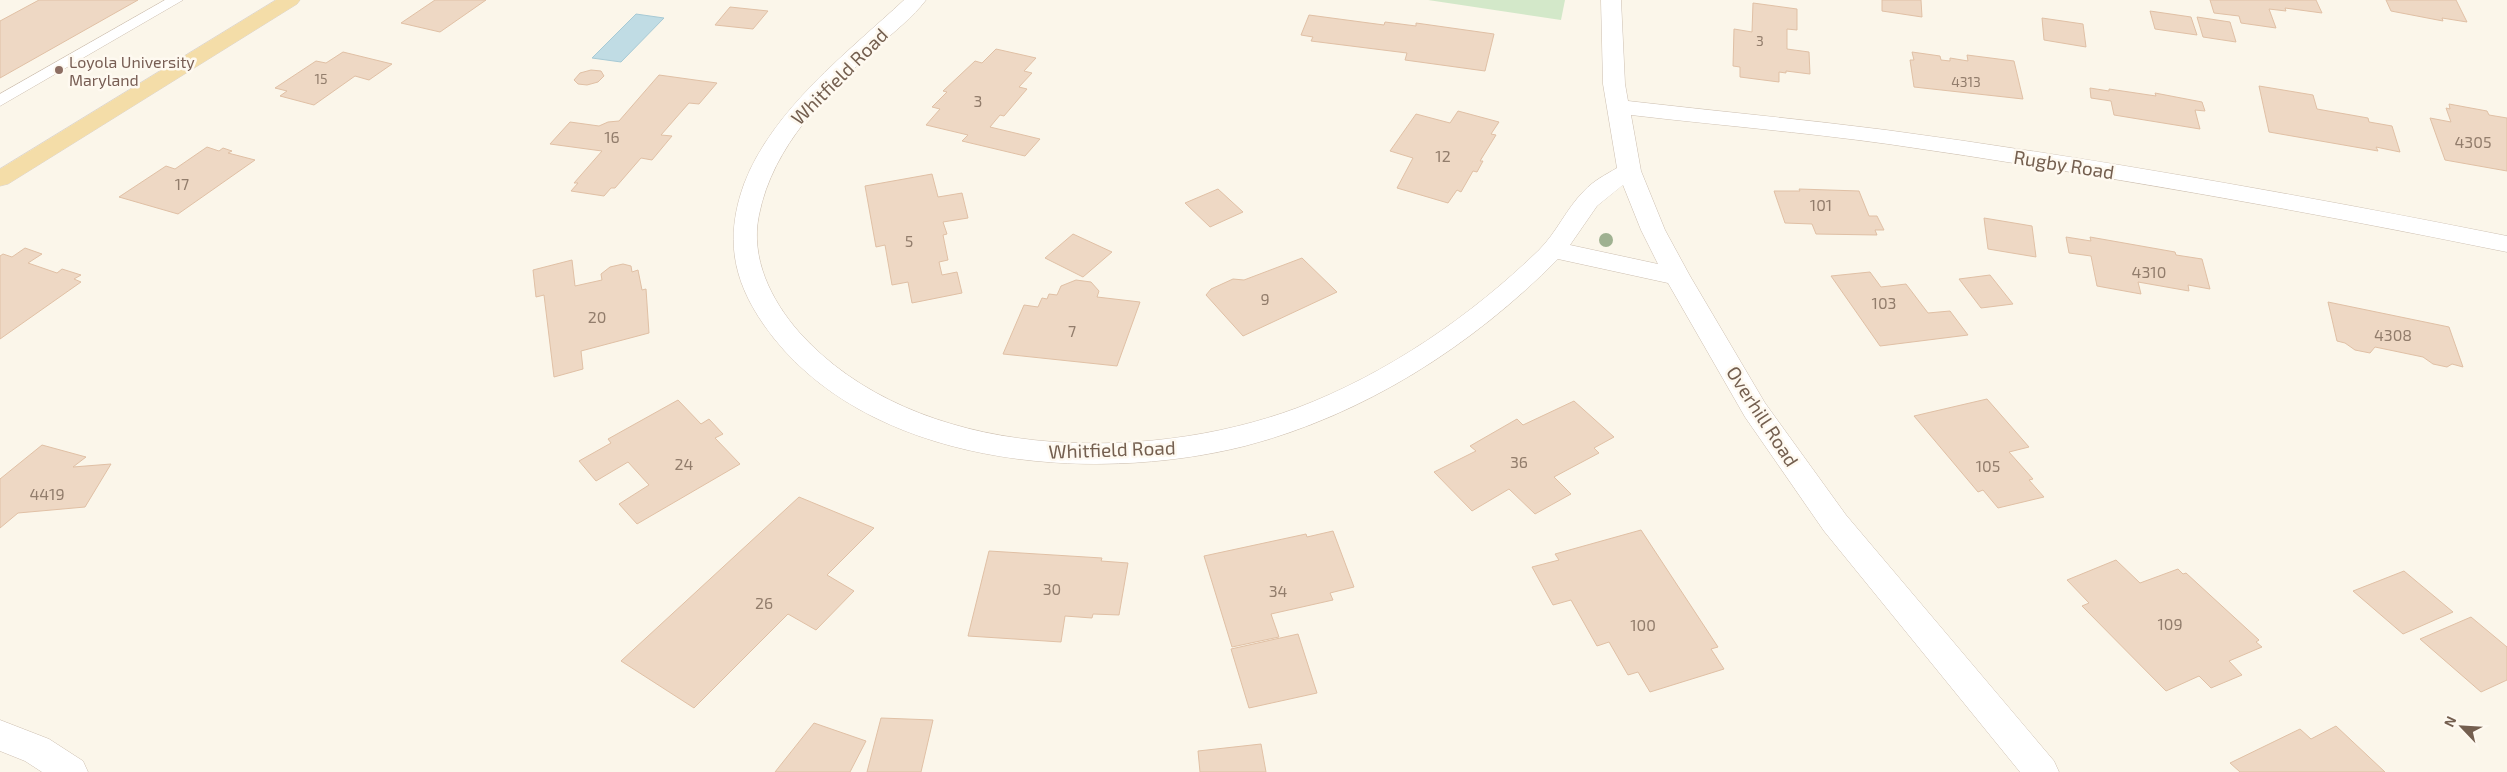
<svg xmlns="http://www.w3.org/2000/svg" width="2507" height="772" viewBox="0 0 2507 772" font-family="'Exo 2',sans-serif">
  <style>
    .green { fill: #d3e8c9 }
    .water { fill: #c0dce4; stroke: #a7cad5 }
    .building { fill: #eed8c4; stroke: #e0c0a5 }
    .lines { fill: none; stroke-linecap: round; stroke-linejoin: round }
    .lane-casing { stroke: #cdbfb0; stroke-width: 1 }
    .street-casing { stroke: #cdbfb0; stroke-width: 1 }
    .primary-casing { stroke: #dbd5d1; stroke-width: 1 }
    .lane { fill: #fff; fill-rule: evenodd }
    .street { fill: #fff; fill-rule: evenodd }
    .primary { fill: #f4dda8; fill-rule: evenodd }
    .tree { fill: #9fb191 }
    .education-dot { fill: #8d6e63; stroke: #fef9f0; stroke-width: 2 }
    .labels { text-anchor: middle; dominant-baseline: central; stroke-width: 5; stroke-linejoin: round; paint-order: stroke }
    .far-number-label { font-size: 14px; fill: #927d6c }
    .far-education-label { font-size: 16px; fill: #785e54; stroke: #fef9f0; text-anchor: start }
    .number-label { font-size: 16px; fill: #927d6c }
    .street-label { font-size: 19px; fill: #745f4f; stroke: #fef9f0 }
  </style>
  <rect width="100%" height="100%" fill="#fbf6ea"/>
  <path class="green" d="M 1428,0 L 1565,0 L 1561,20 Z"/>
  <path class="water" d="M 636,14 L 664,18 L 621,62 L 592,58 Z"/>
  <path class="building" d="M 39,0 L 138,0 L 0,78 L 0,21 Z
    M 435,0 L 486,0 L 440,32 L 401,23 Z
    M 1882,0 L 1921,0 L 1922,17 L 1882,11 Z
    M 2210,0 L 2316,0 L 2322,13 L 2285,8 L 2286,11 L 2269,9 L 2276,28 L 2241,23 L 2239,16 L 2214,13 Z
    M 2386,0 L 2456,0 L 2467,22 L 2442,18 L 2443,21 L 2391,11 Z
    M 1753,3 L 1797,9 L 1797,30 L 1787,29 L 1787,49 L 1809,52 L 1810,74 L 1786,71 L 1786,73 L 1779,72 L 1779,82 L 1740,77 L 1740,67 L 1733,66 L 1734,29 L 1752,32 Z
    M 730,7 L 768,11 L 753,29 L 715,25 Z
    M 2150,11 L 2191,17 L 2197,35 L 2155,29 Z
    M 1309,15 L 1384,25 L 1385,22 L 1416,26 L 1416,23 L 1494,34 L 1485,71 L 1405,60 L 1407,53 L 1311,41 L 1313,37 L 1301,35 Z
    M 2197,17 L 2230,22 L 2236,42 L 2203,37 Z
    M 2042,18 L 2083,24 L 2086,47 L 2044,40 Z
    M 996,49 L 1036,58 L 1024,71 L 1032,73 L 1019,87 L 1027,89 L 1004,116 L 1000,115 L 990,127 L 1040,139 L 1025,156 L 962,141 L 968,135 L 926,125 L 940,109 L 932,107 L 947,92 L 943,91 L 975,61 L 982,63 Z
    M 343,52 L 392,64 L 369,80 L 355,76 L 314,105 L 280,96 L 287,91 L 275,88 L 316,61 L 326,63 Z
    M 1912,52 L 1940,56 L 1941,60 L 1950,61 L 1950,58 L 1968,61 L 1967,55 L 2014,61 L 2023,99 L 1914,87 L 1910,60 L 1914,60 Z
    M 591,70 L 601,71 L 604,76 L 598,82 L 587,85 L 578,84 L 574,80 L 580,73 Z
    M 659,75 L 717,83 L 699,104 L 689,103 L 661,135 L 672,136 L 652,160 L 641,158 L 615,188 L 611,188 L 604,196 L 571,191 L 578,183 L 574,183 L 602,151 L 550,144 L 570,122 L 599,126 L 608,122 L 619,121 Z
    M 2259,86 L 2313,95 L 2317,109 L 2368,118 L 2369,122 L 2392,126 L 2400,152 L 2376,147 L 2378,151 L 2269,132 Z
    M 2090,88 L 2109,91 L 2109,89 L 2156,96 L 2155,93 L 2202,102 L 2205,111 L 2195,110 L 2200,129 L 2114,115 L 2111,101 L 2091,98 Z
    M 2449,104 L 2487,111 L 2489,115 L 2507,118 L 2507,171 L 2445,160 L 2430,118 L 2451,122 L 2446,108 L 2450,109 Z
    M 1458,111 L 1499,122 L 1491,134 L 1496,135 L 1480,161 L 1483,161 L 1477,172 L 1473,171 L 1461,192 L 1457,190 L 1448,203 L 1397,188 L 1413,158 L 1390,151 L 1416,114 L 1450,123 Z
    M 207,147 L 219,151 L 223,148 L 232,151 L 228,153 L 255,160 L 178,214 L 119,197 L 166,166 L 175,169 Z
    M 932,174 L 938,197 L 962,193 L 968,218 L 943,222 L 947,234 L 943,235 L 948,260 L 939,262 L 942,275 L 957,272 L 962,293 L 912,303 L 908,282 L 892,285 L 885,245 L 876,247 L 865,186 Z
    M 1218,189 L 1243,212 L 1210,227 L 1185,203 Z
    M 1799,189 L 1859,191 L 1869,216 L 1877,216 L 1884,230 L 1875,230 L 1877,235 L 1816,234 L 1812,224 L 1785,223 L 1774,191 L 1800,191 Z
    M 1984,218 L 2032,226 L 2036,257 L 1988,249 Z
    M 1073,234 L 1112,252 L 1083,277 L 1045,258 Z
    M 2066,237 L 2091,241 L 2090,237 L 2175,252 L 2176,255 L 2202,259 L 2210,289 L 2188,285 L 2189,291 L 2138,282 L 2141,294 L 2097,286 L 2091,256 L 2069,253 Z
    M 25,248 L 42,254 L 28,263 L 57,273 L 62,269 L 81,275 L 74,279 L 81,282 L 0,339 L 0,256 L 3,254 L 12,257 Z
    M 1302,258 L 1337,292 L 1243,336 L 1206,295 L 1211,289 L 1233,279 L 1244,280 Z
    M 572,260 L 575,286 L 602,280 L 601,274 L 610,267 L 623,264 L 631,266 L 632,272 L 638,270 L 642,290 L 646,289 L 649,333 L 581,351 L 583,369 L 554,377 L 544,295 L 536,297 L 533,270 Z
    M 1870,272 L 1881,287 L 1906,284 L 1928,313 L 1950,311 L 1968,335 L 1880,346 L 1831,276 Z
    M 1990,275 L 2013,304 L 1981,308 L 1959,279 Z
    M 1076,280 L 1091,282 L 1099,291 L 1097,297 L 1140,302 L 1117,366 L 1003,354 L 1024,305 L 1038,307 L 1042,298 L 1047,299 L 1049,294 L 1057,295 L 1061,286 Z
    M 2328,302 L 2449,327 L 2463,367 L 2452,364 L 2447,367 L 2433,364 L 2423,357 L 2375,347 L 2370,353 L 2355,350 L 2345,343 L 2337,341 Z
    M 1987,399 L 2029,447 L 2009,452 L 2033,479 L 2029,480 L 2044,497 L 1998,508 L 1983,490 L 1978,492 L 1914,416 Z
    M 678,400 L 701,424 L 709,419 L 723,434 L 715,438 L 740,464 L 637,524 L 619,504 L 649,485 L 628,462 L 596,481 L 579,461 L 611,443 L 608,439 Z
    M 1574,401 L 1614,437 L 1594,448 L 1599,453 L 1554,477 L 1571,494 L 1535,514 L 1509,489 L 1472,511 L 1434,472 L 1476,451 L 1470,446 L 1517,419 L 1523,425 Z
    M 42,445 L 86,457 L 73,467 L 111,464 L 85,507 L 18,513 L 0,528 L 0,479 Z
    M 799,497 L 874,528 L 827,575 L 854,591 L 816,630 L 788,614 L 694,708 L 621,661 Z
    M 1641,530 L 1718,647 L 1711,649 L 1724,669 L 1650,692 L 1638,672 L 1628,675 L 1609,642 L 1597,646 L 1571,600 L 1553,605 L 1532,567 L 1559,560 L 1555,554 Z
    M 1333,531 L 1354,587 L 1330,593 L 1333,600 L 1271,614 L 1279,637 L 1232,647 L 1204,556 L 1306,534 L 1307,537 Z
    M 989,551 L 1102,558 L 1101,561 L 1128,563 L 1119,615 L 1093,614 L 1092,618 L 1065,616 L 1061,642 L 968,636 Z
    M 2116,560 L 2140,583 L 2178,569 L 2183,574 L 2186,573 L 2259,640 L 2256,642 L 2262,647 L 2229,661 L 2242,675 L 2211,688 L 2199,676 L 2166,691 L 2082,606 L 2089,603 L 2067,580 Z
    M 2404,571 L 2453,612 L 2403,634 L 2353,591 Z
    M 2471,617 L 2507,647 L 2507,680 L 2481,692 L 2420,639 Z
    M 1298,634 L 1317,693 L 1249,708 L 1231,649 Z
    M 881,718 L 933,720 L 921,772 L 867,772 Z
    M 814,723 L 866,741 L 850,772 L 775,772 Z
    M 2336,726 L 2385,772 L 2240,772 L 2230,763 L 2300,729 L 2311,739 Z
    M 1261,744 L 1266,772 L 1200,772 L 1198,751 Z"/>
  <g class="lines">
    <defs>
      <path id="lane" d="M 165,0 L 183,0 L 0,106 L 0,94 Z"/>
      <path id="street" d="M 904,0 L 926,0 C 913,17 894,32 877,47 C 827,93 773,145 759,215 C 750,258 771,300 799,332 C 915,462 1144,465 1297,408 C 1387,374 1471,316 1539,250 C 1557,232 1566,209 1584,191 C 1593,181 1605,175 1617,168 L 1603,84 L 1601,0 L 1621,0 L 1625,84 L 1628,101 C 1714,111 1800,119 1886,130 C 2094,158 2301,195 2507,236 L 2507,252 C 2302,210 2095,174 1888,144 C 1802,132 1716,125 1631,115 L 1641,171 L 1665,230 L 1690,276 L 1765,403 L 1846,515 L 2054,761 L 2059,772 L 2020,772 L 1824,531 L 1745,417 L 1668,283 L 1558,259 C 1472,346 1364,415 1245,446 C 1090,485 863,467 764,325 C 732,279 725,237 744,184 C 772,110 848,52 904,0 ZM 1623,185 L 1641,230 L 1658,264 L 1570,245 L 1597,206 Z
        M 0,720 L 49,739 L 83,761 L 88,772 L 42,772 L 25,761 L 0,751 Z"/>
      <path id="primary" d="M 276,0 L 300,0 L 297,4 L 8,184 L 0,186 L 0,169 Z"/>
    </defs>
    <use href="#lane" class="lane-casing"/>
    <use href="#street" class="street-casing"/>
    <use href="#primary" class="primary-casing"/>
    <use href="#lane" class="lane"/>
    <use href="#street" class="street"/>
    <use href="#primary" class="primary"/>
  </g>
  <circle class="tree" cx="1606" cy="240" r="7"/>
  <circle class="education-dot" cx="59" cy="70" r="5"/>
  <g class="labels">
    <g class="far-number-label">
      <text x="1760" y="40">3</text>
      <text x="321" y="78">15</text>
      <text x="1966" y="81">4313</text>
    </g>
    <g class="far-education-label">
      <text x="69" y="61">Loyola University<tspan x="69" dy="18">Maryland</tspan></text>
    </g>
    <g class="number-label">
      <text x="978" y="100">3</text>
      <text x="612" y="136">16</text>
      <text x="2473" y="141">4305</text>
      <text x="1443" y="155">12</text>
      <text x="182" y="183">17</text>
      <text x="1821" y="204">101</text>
      <text x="909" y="240">5</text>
      <text x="2149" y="271">4310</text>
      <text x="1265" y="298">9</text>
      <text x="1884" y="302">103</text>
      <text x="597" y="316">20</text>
      <text x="1072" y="330">7</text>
      <text x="2393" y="334">4308</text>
      <text x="1519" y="461">36</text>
      <text x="684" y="463">24</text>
      <text x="1988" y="465">105</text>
      <text x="47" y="493">4419</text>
      <text x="1052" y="588">30</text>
      <text x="1278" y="590">34</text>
      <text x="764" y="602">26</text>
      <text x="2170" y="623">109</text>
      <text x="1643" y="624">100</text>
    </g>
    <g class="street-label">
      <text transform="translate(839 76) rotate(-45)">Whitfield Road</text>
      <text transform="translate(2064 164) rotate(9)">Rugby Road</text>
      <text transform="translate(1763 416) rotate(57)">Overhill Road</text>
      <text transform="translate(1112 449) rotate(-2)">Whitfield Road</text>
    </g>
  </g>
  <g transform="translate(2462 727) rotate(295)" stroke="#fef9f0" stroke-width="4" paint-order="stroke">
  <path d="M0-4L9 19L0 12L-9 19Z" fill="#745f4f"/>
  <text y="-8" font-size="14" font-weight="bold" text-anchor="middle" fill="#745f4f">N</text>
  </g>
</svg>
